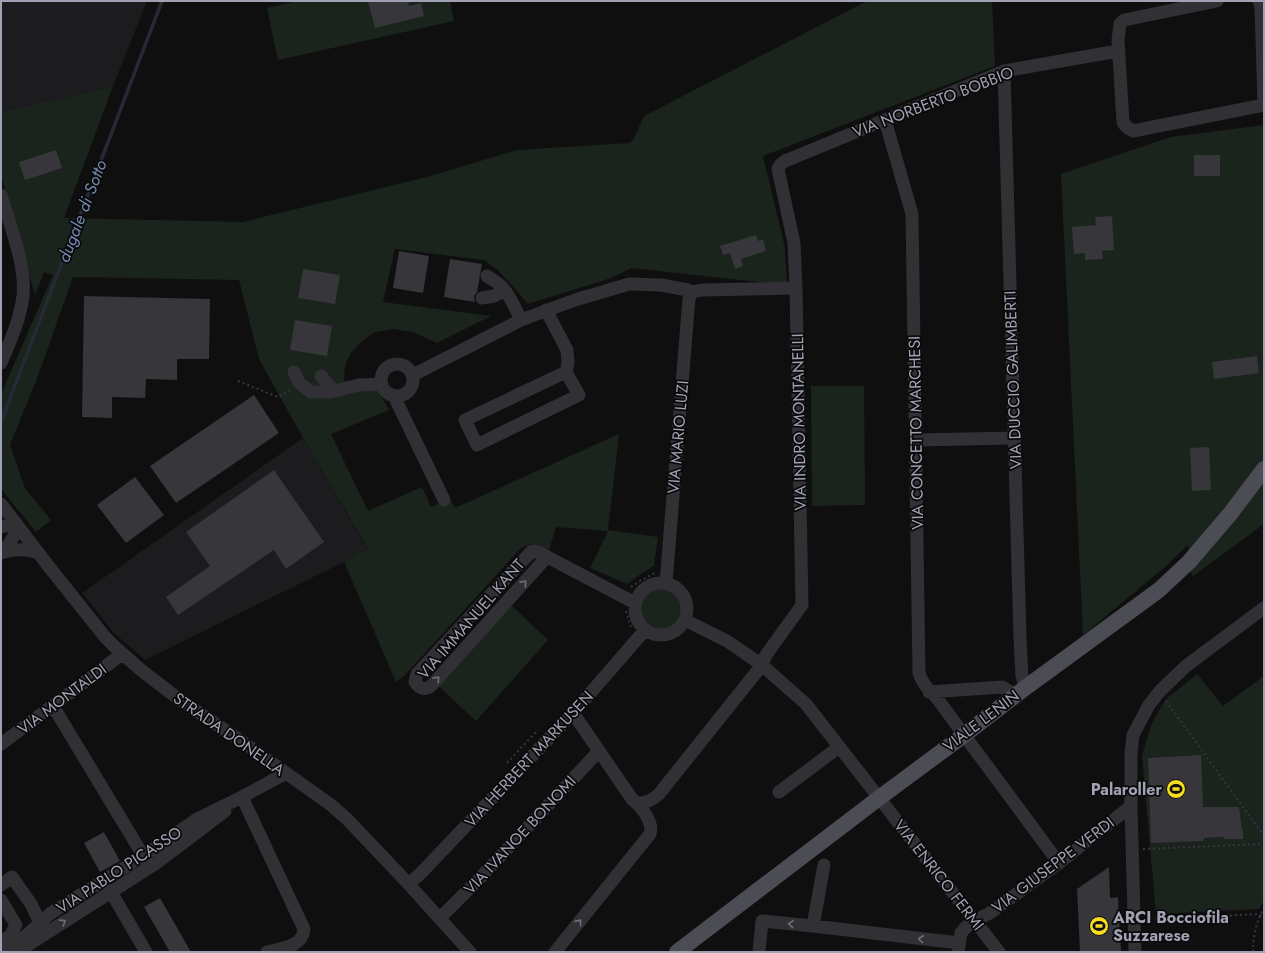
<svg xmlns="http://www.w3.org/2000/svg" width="1265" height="953" viewBox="0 0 1265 953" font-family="Jost,sans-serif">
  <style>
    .built { fill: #1c1b1d }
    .green { fill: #1b231d }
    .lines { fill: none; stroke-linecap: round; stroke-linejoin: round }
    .stream { stroke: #252a34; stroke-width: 3.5 }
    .building { fill: #36363b }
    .path { stroke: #36363c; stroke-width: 2; stroke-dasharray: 2 3; stroke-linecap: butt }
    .minor { stroke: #303035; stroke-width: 13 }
    .major { stroke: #4c4c55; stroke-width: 16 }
    .oneway { stroke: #6e6e7a }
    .labels { text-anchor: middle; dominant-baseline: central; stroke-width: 3.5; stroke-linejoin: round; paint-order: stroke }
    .street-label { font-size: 16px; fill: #a0a1b2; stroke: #0a0a0b }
    .poi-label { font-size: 16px; font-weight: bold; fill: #a0a1b2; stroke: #0a0a0b; text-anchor: end }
    .water-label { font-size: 17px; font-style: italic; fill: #7487af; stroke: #0a0a0b }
  </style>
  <rect width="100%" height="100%" fill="#0f0f10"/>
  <path class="built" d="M 1,1 L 147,1 L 113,86 L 1,112 Z
    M 303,438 L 368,550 L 145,660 L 113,632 L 82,593 Z"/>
  <path class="green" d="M 298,1 L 450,1 L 454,21 L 278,60 L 267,8 Z
    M 867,1 L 992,1 L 995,66 L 763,156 L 785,248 L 787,285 L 632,268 L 611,278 L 528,304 L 499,271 L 484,260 L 395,249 L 383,302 L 491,316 L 437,343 L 413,332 L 393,329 L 375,332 L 363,340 L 351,353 L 345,365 L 344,384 L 373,379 L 378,391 L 389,410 L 331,434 L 368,511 L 422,487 L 431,507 L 450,499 L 455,508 L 619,434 L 608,530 L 658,537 L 654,566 L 642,573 L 627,584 L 590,568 L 608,531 L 556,527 L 549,550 L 531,544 L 521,548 L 404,676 L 396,682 L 344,562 L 368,549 L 303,438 L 259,359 L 239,280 L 73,277 L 38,376 L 10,445 L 25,488 L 51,520 L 36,532 L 1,489 L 1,394 L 53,275 L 44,272 L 35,295 L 1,175 L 1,112 L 113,86 L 64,218 L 243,222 L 427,177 L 517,150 L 629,143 L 633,140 L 644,116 Z
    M 1264,125 L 1264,524 L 1192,577 L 1188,545 L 1165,567 L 1083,635 L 1061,174 L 1171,137 Z
    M 811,386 L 864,386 L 865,505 L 812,506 Z
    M640 608a22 22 0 1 1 44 0a22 22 0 1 1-44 0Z
    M 510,604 L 548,640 L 476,721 L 436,684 Z
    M 1197,674 L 1223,706 L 1264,676 L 1264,900 L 1259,909 L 1156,914 L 1142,756 L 1151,725 L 1165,700 Z"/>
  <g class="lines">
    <path class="stream" d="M 1,422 L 162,1"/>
  </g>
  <path class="building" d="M 368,1 L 408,1 L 409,6 L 421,3 L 424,16 L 375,28 Z
    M 56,150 L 62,168 L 25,180 L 19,162 Z
    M 1194,155 L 1220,155 L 1220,176 L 1194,176 Z
    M 1112,216 L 1114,250 L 1102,251 L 1103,259 L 1085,260 L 1085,253 L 1074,254 L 1072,227 L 1096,225 L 1095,217 Z
    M 756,235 L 758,241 L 763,239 L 766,251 L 741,259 L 743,266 L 735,269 L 730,253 L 723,255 L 720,246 Z
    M 399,251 L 429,256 L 423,293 L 393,288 Z
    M 450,259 L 482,264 L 477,292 L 474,296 L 475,302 L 444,297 Z
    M 303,269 L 340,275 L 335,304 L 298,298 Z
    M 84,296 L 210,299 L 209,359 L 177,359 L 177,380 L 146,379 L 145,398 L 112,397 L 112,418 L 82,417 Z
    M 295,320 L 332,326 L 327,356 L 290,350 Z
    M 1257,356 L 1259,373 L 1214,379 L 1212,362 Z
    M 254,395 L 279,433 L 176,503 L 150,466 Z
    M 1209,447 L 1211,490 L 1192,491 L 1190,448 Z
    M 274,470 L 324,542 L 286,569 L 274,550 L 178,615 L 166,597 L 210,566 L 186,532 Z
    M 135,477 L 164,515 L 126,543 L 97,505 Z
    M 1201,755 L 1203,807 L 1239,807 L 1242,830 L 1243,830 L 1243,839 L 1224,839 L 1224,837 L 1204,838 L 1204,841 L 1151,843 L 1148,758 Z
    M 104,832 L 120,861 L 100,872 L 84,843 Z
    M 1109,867 L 1110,898 L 1118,897 L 1121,952 L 1080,952 L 1077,889 Z
    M 160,898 L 191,952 L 170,952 L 144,907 Z"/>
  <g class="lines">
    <path class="path" d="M 238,381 L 278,397 L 290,390
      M 631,587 L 640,581 L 655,573
      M 626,611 L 631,628
      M 1166,701 L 1264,836
      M 507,763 L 535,733 L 537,732
      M 1143,849 L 1264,844
      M 1145,920 L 1258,914 L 1264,917
      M 1253,952 C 1253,936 1256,922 1264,908"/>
    <path class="minor" d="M 1217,1 L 1124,20 L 1120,24 L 1118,40 L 1123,122 C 1125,127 1128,128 1133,131 L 1264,105 L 1261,6 L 1259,1
      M 1004,71 L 1020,638 L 1022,676 L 1025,688
      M 885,120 L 912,214 L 919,673 C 922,683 928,690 936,697 L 1059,863
      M 1,195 C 10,226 26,263 23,296 C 20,320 10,342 1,363
      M 487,276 C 491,279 497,282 501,286 C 510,295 515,308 521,320
      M 482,298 L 494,296 L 504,291
      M 546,310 L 567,350 L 568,363 L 566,372 L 579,395 L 477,445 L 465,420 L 566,372
      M381 380a16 16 0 1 1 32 0a16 16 0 1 1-32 0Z
      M 294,372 L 299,383 L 311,392 L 330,392 L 359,385 L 381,384
      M 413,375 L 521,320 L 575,300 L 629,284 L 661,285 L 688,290 L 692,292 L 702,290 L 796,288
      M 321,376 L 331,388 L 337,391
      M 394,396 L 444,500
      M 916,440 L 1015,438
      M 1,504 L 50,568 L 105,637 L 116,648 L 141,670 L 176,697 L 244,743 L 331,805 L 347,819 L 403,878 L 470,952
      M 1,527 L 16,523
      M 1,552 L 9,544 L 19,527
      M 1,553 C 14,548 26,549 39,553
      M 546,558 L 431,686 C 424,691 419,688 415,682 L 417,674 L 480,606 L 532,551 L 538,552 L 635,603
      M635 609a26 26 0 1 1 52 0a26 26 0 1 1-52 0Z
      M 666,583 L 689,298 L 692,292
      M 685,620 L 727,641 L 762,665 L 806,704 L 999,952
      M 929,692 L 1002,687 L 1016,695
      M 53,706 L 147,862
      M 1,744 L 122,654
      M 779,792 L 839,747
      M 242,797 L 304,929 C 303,947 281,948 267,952
      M 637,803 C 646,803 653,800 659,794 L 762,665 L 766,655 L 802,605 L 796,288 L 794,243 L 778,169 L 780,165 L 785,161 L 1004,71 L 1118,51
      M 409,884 L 422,872 L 573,713 L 645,630
      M 1,885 L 12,877 L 31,904 L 44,931
      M 104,887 L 111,892 L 146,952
      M 1,900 L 16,925 L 10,936 L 1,942
      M 440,918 L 480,878 L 599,751
      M 813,926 L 824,865
      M 2,952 L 22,939 L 51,913 L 143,856 L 197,819 L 242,797 L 286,773
      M 17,952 L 155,864 L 225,811
      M 555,952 L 650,834 C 654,822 641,806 632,799 L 573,713
      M 759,952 L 762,921 L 813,926 L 959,943
      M 958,952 L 961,933 L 966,927 L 974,921 L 990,913 L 1059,863 L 1131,806
      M 1135,952 L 1131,806 L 1131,753 L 1133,735 L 1149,705 L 1160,691 L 1186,666 L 1264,608"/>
    <path class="major" d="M 677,952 L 879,798 L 964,735 L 1025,688 L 1159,590 L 1189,562 L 1230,514 L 1264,469"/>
  </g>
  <defs><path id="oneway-chevron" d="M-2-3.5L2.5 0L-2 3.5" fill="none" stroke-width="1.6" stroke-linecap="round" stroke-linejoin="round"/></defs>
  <g class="oneway">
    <use href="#oneway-chevron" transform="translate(524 583) rotate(-48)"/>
    <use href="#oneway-chevron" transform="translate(437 679) rotate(-48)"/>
    <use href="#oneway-chevron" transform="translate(63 922) rotate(-33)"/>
    <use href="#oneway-chevron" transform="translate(579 922) rotate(-51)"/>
    <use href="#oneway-chevron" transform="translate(791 924) rotate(-175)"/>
    <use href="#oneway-chevron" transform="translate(921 939) rotate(-173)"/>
  </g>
  <defs>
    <symbol id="stadium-disc" viewBox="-11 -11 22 22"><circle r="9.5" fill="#f6dd21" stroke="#0a0a0b"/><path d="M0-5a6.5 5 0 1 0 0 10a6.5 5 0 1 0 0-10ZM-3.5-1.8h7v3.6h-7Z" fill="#111"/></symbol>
  </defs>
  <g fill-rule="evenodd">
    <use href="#stadium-disc" x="1165" y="778" width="22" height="22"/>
    <use href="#stadium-disc" x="1088" y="915" width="22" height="22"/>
  </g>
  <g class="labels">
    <g class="street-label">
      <text transform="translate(933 102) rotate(-21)">VIA NORBERTO BOBBIO</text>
      <text transform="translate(1013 380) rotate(-92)">VIA DUCCIO GALIMBERTI</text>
      <text transform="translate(799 422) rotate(-91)">VIA INDRO MONTANELLI</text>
      <text transform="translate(916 433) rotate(-91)">VIA CONCETTO MARCHESI</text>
      <text transform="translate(678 437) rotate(-85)">VIA MARIO LUZI</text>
      <text transform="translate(471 619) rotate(-49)">VIA IMMANUEL KANT</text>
      <text transform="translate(62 699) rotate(-37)">VIA MONTALDI</text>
      <text transform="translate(981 721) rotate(-37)">VIALE LENIN</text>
      <text transform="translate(229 734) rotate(35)">STRADA DONELLA</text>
      <text transform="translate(529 759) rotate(-47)">VIA HERBERT MARKUSEN</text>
      <text transform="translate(520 835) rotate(-47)">VIA IVANOE BONOMI</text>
      <text transform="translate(1053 865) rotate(-37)">VIA GIUSEPPE VERDI</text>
      <text transform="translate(119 870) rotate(-33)">VIA PABLO PICASSO</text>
      <text transform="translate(939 875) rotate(52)">VIA ENRICO FERMI</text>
    </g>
    <g class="poi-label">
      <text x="1162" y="789">Palaroller</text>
      <text x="1113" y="917" text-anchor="start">ARCI Bocciofila<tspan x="1113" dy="18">Suzzarese</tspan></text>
    </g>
    <g class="water-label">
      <text transform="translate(82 211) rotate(-69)">dugale di Sotto</text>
    </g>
  </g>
  <rect width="1265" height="953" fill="none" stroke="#a0a1b2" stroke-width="4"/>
</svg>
